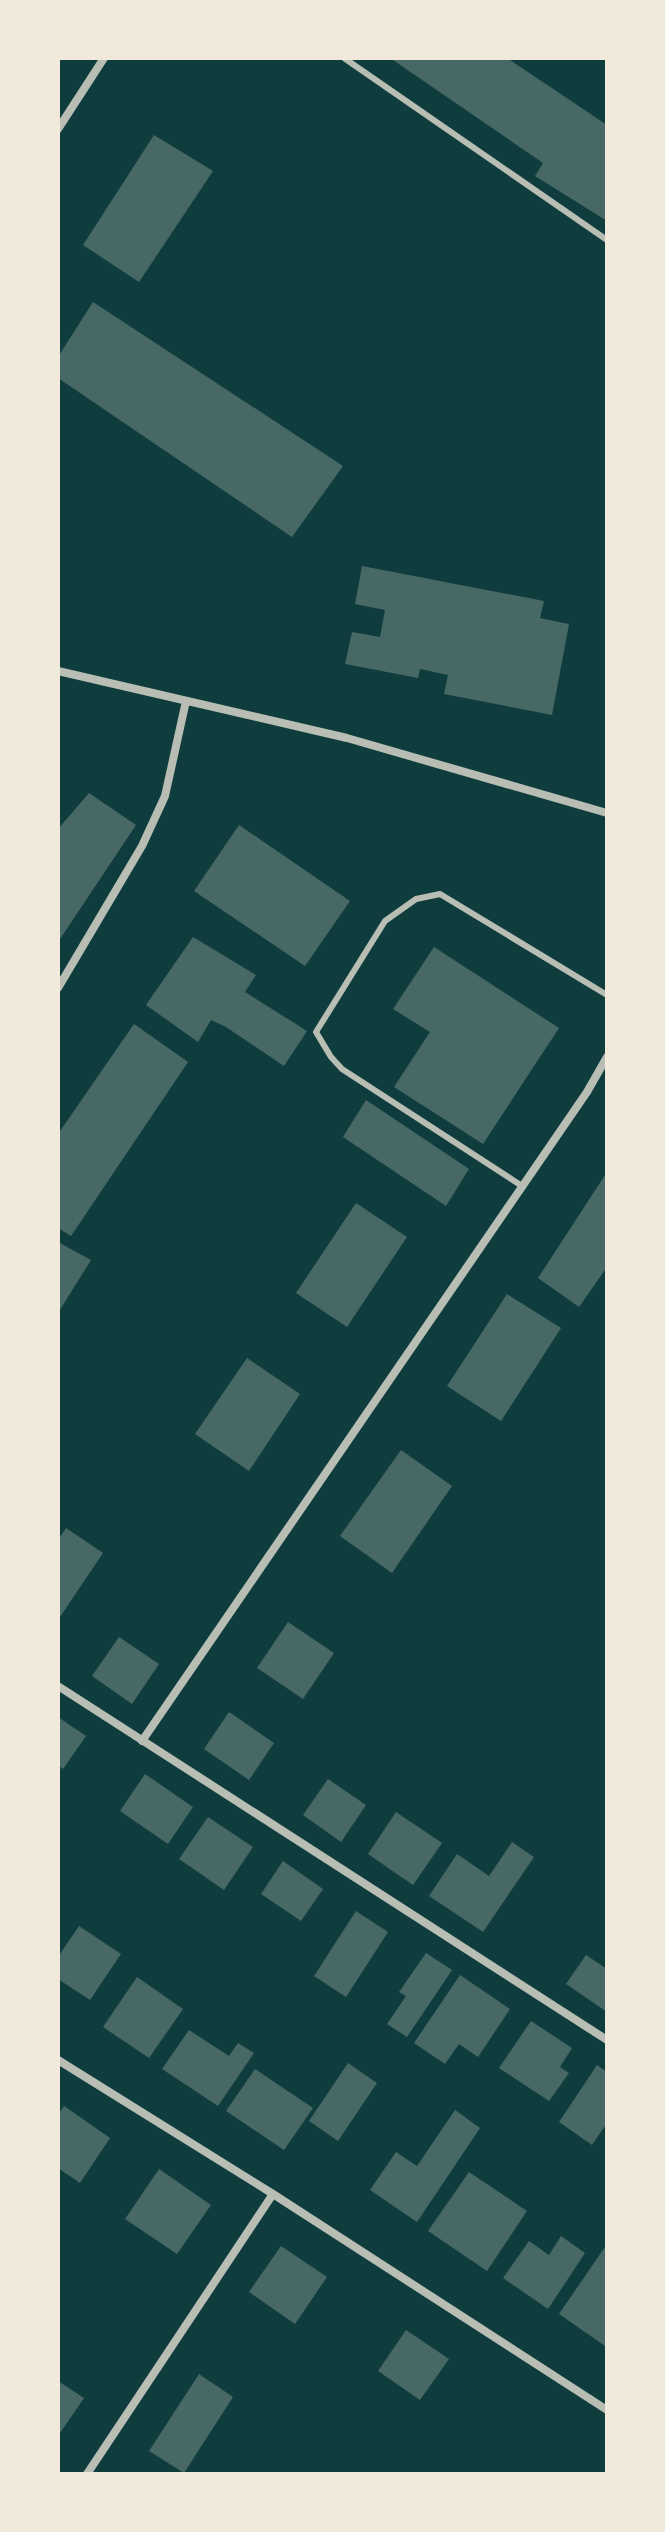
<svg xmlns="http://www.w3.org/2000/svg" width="665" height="2532" viewBox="0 0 665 2532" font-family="Rubik,sans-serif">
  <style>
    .building { fill: #486865 }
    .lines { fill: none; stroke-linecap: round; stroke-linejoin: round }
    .service { stroke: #b8beb3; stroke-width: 6 }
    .minor { stroke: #b8beb3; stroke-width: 8 }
  </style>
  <rect width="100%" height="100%" fill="#0f3d3e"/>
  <path class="building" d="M 390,58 L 507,58 L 607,125 L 607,221 L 535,176 L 543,163 Z
    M 154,135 L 213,171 L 139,282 L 83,245 Z
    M 93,302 L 343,466 L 292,537 L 58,378 L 58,357 Z
    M 362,566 L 544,601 L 540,618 L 569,624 L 552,715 L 444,694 L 448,675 L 420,669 L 418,678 L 345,664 L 352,632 L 380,637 L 385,610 L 355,604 Z
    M 89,793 L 136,825 L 58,942 L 58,829 Z
    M 239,825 L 350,901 L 305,966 L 194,891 Z
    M 193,937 L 256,975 L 245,992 L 307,1031 L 284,1066 L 226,1027 L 211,1020 L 198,1042 L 146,1005 Z
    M 434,947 L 559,1028 L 483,1144 L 394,1087 L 430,1032 L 393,1009 Z
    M 134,1024 L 188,1062 L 71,1236 L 58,1228 L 58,1134 Z
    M 366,1100 L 469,1169 L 446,1206 L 343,1137 Z
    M 607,1172 L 607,1267 L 579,1307 L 538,1278 Z
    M 356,1203 L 407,1237 L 347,1327 L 296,1293 Z
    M 58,1242 L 91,1260 L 58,1313 Z
    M 507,1294 L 561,1328 L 501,1421 L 447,1386 Z
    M 247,1358 L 300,1394 L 249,1471 L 195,1434 Z
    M 401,1450 L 452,1486 L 392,1573 L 340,1536 Z
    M 66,1528 L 103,1553 L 58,1620 L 58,1540 Z
    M 288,1622 L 334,1653 L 303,1699 L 257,1668 Z
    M 119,1637 L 159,1664 L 132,1704 L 92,1676 Z
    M 229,1712 L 274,1743 L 249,1780 L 204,1749 Z
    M 58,1717 L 86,1736 L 63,1769 L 58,1765 Z
    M 145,1774 L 193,1807 L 168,1844 L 120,1811 Z
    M 328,1779 L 366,1805 L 341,1842 L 303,1815 Z
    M 396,1812 L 442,1843 L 413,1885 L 368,1854 Z
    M 208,1817 L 253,1847 L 224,1890 L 179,1859 Z
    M 512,1842 L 534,1857 L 483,1932 L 429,1896 L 457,1854 L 489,1876 Z
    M 283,1861 L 323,1889 L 301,1921 L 261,1894 Z
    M 356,1911 L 388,1932 L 346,1997 L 314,1976 Z
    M 79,1926 L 121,1954 L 90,2000 L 58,1979 L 58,1957 Z
    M 426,1953 L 452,1970 L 407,2037 L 387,2024 L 406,1996 L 399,1992 Z
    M 586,1955 L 607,1969 L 607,2012 L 566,1984 Z
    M 460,1975 L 510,2009 L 478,2057 L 459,2044 L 445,2064 L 414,2043 Z
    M 137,1977 L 183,2009 L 149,2058 L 103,2027 Z
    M 531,2021 L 572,2048 L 560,2067 L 569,2073 L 549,2101 L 499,2068 Z
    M 189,2030 L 229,2056 L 238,2043 L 254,2053 L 218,2106 L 162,2069 Z
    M 348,2063 L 377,2083 L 338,2141 L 309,2121 Z
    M 597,2065 L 607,2072 L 607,2123 L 592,2145 L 559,2122 Z
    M 255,2069 L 313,2108 L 284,2150 L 226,2111 Z
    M 64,2106 L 110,2138 L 80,2183 L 58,2168 L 58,2115 Z
    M 455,2110 L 480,2128 L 417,2222 L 370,2190 L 396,2152 L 417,2166 Z
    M 159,2169 L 211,2205 L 177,2254 L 125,2219 Z
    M 469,2172 L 527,2211 L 487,2271 L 428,2231 Z
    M 561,2236 L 585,2253 L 548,2309 L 503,2278 L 529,2241 L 549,2255 Z
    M 607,2244 L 607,2343 L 605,2346 L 559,2314 Z
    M 281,2246 L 327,2277 L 295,2324 L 249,2292 Z
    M 406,2330 L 449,2359 L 420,2400 L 378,2371 Z
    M 199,2374 L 233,2397 L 184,2473 L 149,2451 Z
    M 58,2381 L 84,2398 L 58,2436 Z"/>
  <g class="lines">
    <path class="service" d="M 344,58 L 607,240
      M 522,1186 L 342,1069 L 331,1057 L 316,1032 L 385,921 L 416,899 L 440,894 L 607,995"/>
    <path class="minor" d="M 58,129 L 104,58
      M 58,671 L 347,738 L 607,813
      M 58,988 L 142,846 L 165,796 L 186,701
      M 58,1686 L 607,2040
      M 142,1741 L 587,1092 L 607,1057
      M 58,2060 L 273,2194 L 607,2410
      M 87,2474 L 273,2194"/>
  </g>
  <rect width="665" height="2532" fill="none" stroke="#f1e9da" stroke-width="120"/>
</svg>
